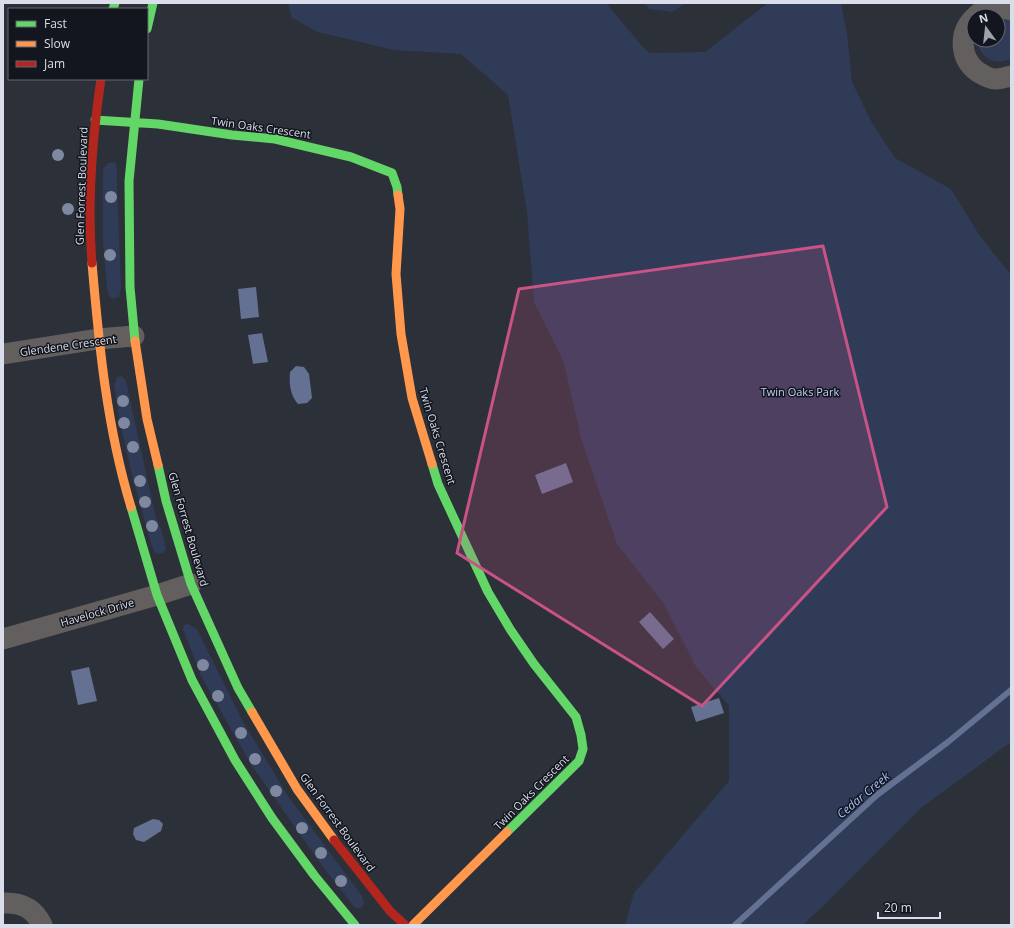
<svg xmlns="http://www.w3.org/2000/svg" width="1014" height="928" viewBox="0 0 1014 928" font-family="'Open Sans',sans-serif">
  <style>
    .green { fill: #303b58 }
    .water { fill: #647192 }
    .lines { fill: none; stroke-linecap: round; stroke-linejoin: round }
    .stream { stroke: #647192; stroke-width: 6 }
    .street { stroke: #625f5e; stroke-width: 21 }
    .fast { stroke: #63d668; stroke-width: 9 }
    .slow { stroke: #ff974d; stroke-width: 9 }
    .jam { stroke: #b3261e; stroke-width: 9 }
    .tree { fill: #7e88a0 }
    .marked { fill: #c95386; fill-opacity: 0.2; stroke: #c95386; stroke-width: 3; stroke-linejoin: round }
    .labels { text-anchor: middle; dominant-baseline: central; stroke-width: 3; stroke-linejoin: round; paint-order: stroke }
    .street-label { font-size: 11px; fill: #d9deea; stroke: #13161e }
    .park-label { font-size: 11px; fill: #c2d0f4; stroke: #13161e }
    .water-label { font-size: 12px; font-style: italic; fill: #a7befa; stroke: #13161e }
  </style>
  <rect width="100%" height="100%" fill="#2c3039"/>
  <path class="green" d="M 288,3 L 606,3 L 643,47 L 650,53 L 705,52 L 768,3 L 841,3 L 847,34 L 852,82 L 872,123 L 895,158 L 951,189 L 980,236 L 1011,275 L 1011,742 L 921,808 L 823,906 L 803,925 L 625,925 L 634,893 L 729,781 L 729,706 L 696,667 L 664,604 L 617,544 L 581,438 L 564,363 L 534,302 L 527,212 L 508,95 L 461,54 L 394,50 L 318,32 L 292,18 Z
    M 645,3 L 686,3 L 672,12 L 649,9 Z
    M 998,18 L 1006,19 L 1011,21 L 1011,58 C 996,68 979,57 977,40 L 998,40 Z
    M 115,162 L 117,168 L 117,185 L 121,288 L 119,297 L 113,299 L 109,296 L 107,288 L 103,243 L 103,169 L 108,163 Z
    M 122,376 L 126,381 L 155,514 L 163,535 L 166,549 L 163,553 L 156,554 L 152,547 L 133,479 L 119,418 L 114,385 L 117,377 Z
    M 188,624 L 197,629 L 242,720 L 288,796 L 362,896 L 364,904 L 361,908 L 355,908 L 323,867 L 252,766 L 201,676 L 183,629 L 184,625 Z"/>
  <path class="water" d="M 256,287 L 259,317 L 241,319 L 238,289 Z
    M 262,333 L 268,362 L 253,364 L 248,335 Z
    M 296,366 L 304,367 L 309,374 L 312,398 L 307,403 L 298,404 C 290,395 289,384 290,372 Z
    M 566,463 L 573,482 L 542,494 L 535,475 Z
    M 650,612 L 674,639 L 663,649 L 639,622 Z
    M 89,667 L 97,701 L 78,705 L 71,671 Z
    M 719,698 L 724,713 L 696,722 L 691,707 Z
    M 153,819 L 159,820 L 163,824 L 161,831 L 144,842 L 136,840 L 133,834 L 134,828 Z"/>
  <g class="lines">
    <path class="stream" d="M 735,925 L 877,795 L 948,742 L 1011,690"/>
    <path class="street" d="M 976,16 C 985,7 1000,6 1011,10
      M 974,18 C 958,34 960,59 978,72 C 983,75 990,79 995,79 C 1001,79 1006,77 1011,76
      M 3,354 L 98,339 L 134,336
      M 3,639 L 157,595 L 191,584
      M 3,903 C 21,902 34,908 42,925"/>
    <path class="fast" d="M 113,9 L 115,3
      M 147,29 L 153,3
      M 95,120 L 158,124 L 232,135 L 275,139 L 351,157 L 392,173 L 397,187 L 398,195
      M 135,341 L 130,287 L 129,181 L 139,79
      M 432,464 L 438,484 L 488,592 L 510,629 L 534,664 L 576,717 L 581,735 L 583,749 L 579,761 L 507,832
      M 158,465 L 166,501 L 191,584 L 238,688 L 252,712
      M 131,507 L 157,595 L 192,680 L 235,760 L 272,818 L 314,875 L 355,925"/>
    <path class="slow" d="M 398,195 L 400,209 L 396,274 L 401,334 L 412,398 L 432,464
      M 92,263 C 99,346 107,428 131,507
      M 135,341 L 147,419 L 158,465
      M 252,712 L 297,789 L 334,840
      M 413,925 L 507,832"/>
    <path class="jam" d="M 92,263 C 87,202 92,140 101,79
      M 334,840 L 390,911 L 405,925"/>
  </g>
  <g class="tree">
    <circle cx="58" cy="155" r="6"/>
    <circle cx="111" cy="197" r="6"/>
    <circle cx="68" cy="209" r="6"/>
    <circle cx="110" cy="255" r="6"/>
    <circle cx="123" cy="401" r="6"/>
    <circle cx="124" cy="423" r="6"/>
    <circle cx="133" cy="447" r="6"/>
    <circle cx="140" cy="481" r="6"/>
    <circle cx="145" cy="502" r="6"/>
    <circle cx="152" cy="526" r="6"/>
    <circle cx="203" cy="665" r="6"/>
    <circle cx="218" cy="696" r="6"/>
    <circle cx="241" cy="733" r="6"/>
    <circle cx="255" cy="759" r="6"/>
    <circle cx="276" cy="791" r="6"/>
    <circle cx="302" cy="828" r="6"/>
    <circle cx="321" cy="853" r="6"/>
    <circle cx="341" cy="881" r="6"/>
  </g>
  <path class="marked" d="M 823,246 L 887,507 L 702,706 L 457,553 L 519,289 Z"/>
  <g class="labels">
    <g class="street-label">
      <text transform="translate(261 127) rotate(8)">Twin Oaks Crescent</text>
      <text transform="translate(81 186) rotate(-88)">Glen Forrest Boulevard</text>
      <text transform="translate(68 345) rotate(-8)">Glendene Crescent</text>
      <text transform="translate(438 436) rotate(73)">Twin Oaks Crescent</text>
      <text transform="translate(189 529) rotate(74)">Glen Forrest Boulevard</text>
      <text transform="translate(97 612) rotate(-16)">Havelock Drive</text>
      <text transform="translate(531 792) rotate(-45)">Twin Oaks Crescent</text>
      <text transform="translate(338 822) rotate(54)">Glen Forrest Boulevard</text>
    </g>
    <g class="park-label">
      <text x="800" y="391">Twin Oaks Park</text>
    </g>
    <g class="water-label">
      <text transform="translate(863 795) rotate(-40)">Cedar Creek</text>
    </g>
  </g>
  <rect width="1014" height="928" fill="none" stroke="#d9deea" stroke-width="8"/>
  <rect x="8" y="8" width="140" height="72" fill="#13161e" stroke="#626670"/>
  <rect x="16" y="21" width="20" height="6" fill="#63d668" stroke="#626670"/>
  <text x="44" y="28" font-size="12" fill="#d9deea">Fast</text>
  <rect x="16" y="41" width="20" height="6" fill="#ff974d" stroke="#626670"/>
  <text x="44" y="48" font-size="12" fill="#d9deea">Slow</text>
  <rect x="16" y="61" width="20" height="6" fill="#b3261e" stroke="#626670"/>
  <text x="44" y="68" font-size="12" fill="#d9deea">Jam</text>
  <g transform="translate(986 28) rotate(345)"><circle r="19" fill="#13161e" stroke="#626670"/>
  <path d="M0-3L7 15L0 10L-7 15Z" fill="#9ca1ac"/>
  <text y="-6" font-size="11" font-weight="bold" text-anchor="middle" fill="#d9deea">N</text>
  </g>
  <path d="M878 912v6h62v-6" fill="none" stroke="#d9deea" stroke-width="2"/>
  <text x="884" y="912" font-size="12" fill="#d9deea" stroke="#13161e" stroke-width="3" paint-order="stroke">20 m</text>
</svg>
